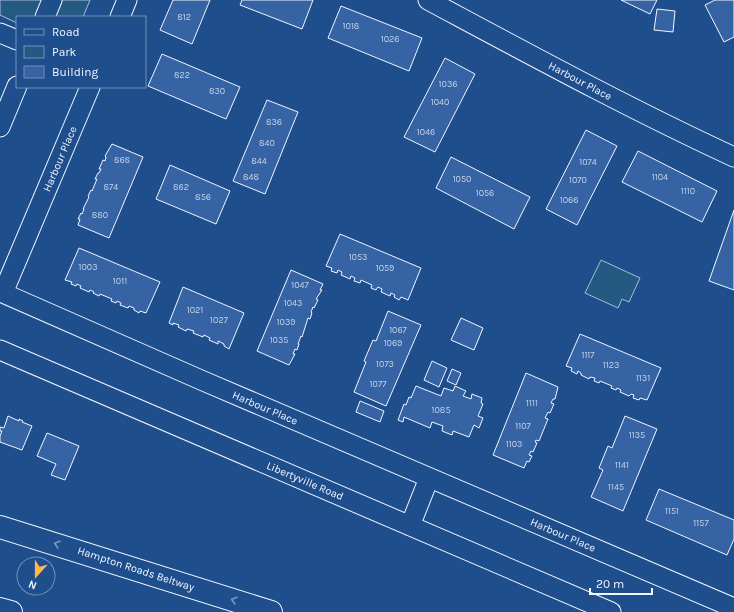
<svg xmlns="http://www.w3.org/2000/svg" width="734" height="612" viewBox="0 0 734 612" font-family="Karla,sans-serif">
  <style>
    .green { fill: #245a82; stroke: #a8bbd7 }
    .building { fill: #3563a3; stroke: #f2f6ff }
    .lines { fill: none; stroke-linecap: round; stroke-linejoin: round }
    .minor-casing { stroke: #f2f6ff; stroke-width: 21 }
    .motorway-casing { stroke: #f2f6ff; stroke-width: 24 }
    .minor { stroke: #1f4e8c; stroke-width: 19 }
    .motorway { stroke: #1f4e8c; stroke-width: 22 }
    .oneway { stroke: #7e9ac0 }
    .labels { text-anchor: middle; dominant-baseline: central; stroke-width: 3; stroke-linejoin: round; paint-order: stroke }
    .number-label { font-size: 9px; fill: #c3d1e8 }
    .street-label { font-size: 11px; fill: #f2f6ff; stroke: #1f4e8c }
  </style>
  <rect width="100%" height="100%" fill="#1f4e8c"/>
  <path class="green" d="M 0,0 L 90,0 L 83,17 L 17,17 L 17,23 L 0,15 Z
    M 601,260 L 640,278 L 629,302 L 622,299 L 618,308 L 585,293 Z"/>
  <path class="building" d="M 173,0 L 210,0 L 192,44 L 160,30 Z
    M 242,0 L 313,0 L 302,29 L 240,5 Z
    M 621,0 L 657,0 L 650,14 Z
    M 715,0 L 734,0 L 734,37 L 724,42 L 705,5 Z
    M 341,6 L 422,38 L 409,71 L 328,38 Z
    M 657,9 L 675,11 L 673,32 L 654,30 Z
    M 162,54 L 240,87 L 226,119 L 148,86 Z
    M 445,58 L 475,74 L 435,152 L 404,137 Z
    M 267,100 L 298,112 L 265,194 L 233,181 Z
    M 586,130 L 617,146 L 577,225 L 546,209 Z
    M 112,144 L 143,157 L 109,238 L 78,225 L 80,219 L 78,219 L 81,213 L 82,214 L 84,209 L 83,209 L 89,197 L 88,196 L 91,190 L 92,191 L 97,179 L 95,179 L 98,173 L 99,173 L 101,169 L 99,169 L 103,160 L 105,161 L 106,157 L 105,156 Z
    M 638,151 L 717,191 L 702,222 L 622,182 Z
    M 451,157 L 530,197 L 514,229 L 436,188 Z
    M 170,165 L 230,191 L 216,224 L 156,199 Z
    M 734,210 L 734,290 L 709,281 Z
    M 340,234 L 421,268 L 408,300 L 401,297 L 399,300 L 394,297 L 395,295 L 391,293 L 390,296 L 381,292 L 382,289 L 378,287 L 376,290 L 371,288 L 372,285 L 361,280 L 360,283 L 354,281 L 355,278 L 351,276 L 350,279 L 341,275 L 342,272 L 338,270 L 337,273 L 331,271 L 332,268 L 326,266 Z
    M 79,248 L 160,282 L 146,313 L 140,311 L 139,313 L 134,310 L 134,308 L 129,306 L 128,308 L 120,305 L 121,303 L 117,301 L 116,303 L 111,301 L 112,299 L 100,294 L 99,296 L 93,293 L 94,292 L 90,290 L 89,292 L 80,288 L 81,286 L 77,284 L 76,286 L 71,284 L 72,282 L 65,280 Z
    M 291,270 L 323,284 L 320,290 L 322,290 L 316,299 L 318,300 L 314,308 L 313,307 L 311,312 L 312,313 L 310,319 L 308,318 L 302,337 L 301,336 L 298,344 L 299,344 L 297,350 L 295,349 L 293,354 L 295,354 L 289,365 L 257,351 Z
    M 183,287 L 244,313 L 229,349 L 224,346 L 224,344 L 218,341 L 218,344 L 209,340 L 210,338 L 204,335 L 203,337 L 193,333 L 194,331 L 187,329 L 186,331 L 178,327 L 179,325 L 173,323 L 173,325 L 169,323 Z
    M 388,311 L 421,325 L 386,406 L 354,392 L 366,362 L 364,361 L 373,340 L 376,341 Z
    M 461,318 L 483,328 L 474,350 L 451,340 Z
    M 580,334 L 661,368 L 647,400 L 640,398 L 639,400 L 633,398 L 634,395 L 631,394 L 629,396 L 620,392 L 621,390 L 617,388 L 616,390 L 611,388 L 612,386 L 600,381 L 599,383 L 594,381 L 595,378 L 590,377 L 589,379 L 581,375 L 581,373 L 578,371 L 577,374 L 571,371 L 572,368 L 566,366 Z
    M 432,361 L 447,368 L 439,387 L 424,380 Z
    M 452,369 L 461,373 L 456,385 L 447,381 Z
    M 526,373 L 558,387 L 555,399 L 553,399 L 551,403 L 554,404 L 550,413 L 548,412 L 545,418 L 548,419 L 539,441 L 536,440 L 535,442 L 537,443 L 533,452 L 531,451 L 529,455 L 532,456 L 529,462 L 527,461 L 524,468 L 493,455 Z
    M 416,386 L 441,396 L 444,388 L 453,391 L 455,386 L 466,391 L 463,396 L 471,399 L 472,394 L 482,398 L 481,403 L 483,404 L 478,416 L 483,418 L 479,428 L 474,425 L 469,437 L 453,431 L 452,435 L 442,431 L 443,426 L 432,422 L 430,428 L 404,417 L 403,422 L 398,420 L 404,404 L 406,405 L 409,397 L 411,398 Z
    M 360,401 L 384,411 L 380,422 L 356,412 Z
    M 8,416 L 19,421 L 19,419 L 23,421 L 22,422 L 32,426 L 22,450 L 0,442 L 0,436 L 2,431 L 0,431 L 0,427 L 4,428 Z
    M 625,416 L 657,429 L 623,511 L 591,497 L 603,470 L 599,468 L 608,446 L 612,448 Z
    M 47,433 L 79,446 L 65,480 L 51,475 L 56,464 L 37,456 Z
    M 659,489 L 734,520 L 734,539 L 727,555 L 646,520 Z"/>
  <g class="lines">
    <defs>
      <path id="minor" d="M 428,0 C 529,54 630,109 734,157
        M 45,17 L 52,0
        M 120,17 L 127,0
        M 0,33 L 17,40
        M 90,87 L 3,293 L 201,380 L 734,608
        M 0,127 L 17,86
        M 0,350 L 611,612
        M 410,526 L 429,478"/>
      <path id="motorway" d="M 0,527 L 271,612
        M 0,609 L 11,612"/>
    </defs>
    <use href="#minor" class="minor-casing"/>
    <use href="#motorway" class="motorway-casing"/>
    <use href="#minor" class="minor"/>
    <use href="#motorway" class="motorway"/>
  </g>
  <defs><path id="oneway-chevron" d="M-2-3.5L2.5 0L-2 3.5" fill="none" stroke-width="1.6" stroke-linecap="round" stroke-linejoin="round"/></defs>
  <g class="oneway">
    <use href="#oneway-chevron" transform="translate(57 544) rotate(-162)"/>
    <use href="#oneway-chevron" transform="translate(234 600) rotate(-162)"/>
  </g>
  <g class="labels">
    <g class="number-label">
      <text x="184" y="17">812</text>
      <text x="351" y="26">1018</text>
      <text x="390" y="39">1026</text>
      <text x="182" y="75">822</text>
      <text x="448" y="84">1036</text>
      <text x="217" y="91">830</text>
      <text x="440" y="102">1040</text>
      <text x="274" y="122">836</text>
      <text x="426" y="132">1046</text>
      <text x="267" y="143">840</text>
      <text x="122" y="160">868</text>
      <text x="259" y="161">844</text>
      <text x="588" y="162">1074</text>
      <text x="251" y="177">848</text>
      <text x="660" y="177">1104</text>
      <text x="462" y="179">1050</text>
      <text x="578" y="180">1070</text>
      <text x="111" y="187">874</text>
      <text x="181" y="187">862</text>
      <text x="688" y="191">1110</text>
      <text x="485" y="193">1056</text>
      <text x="203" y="197">856</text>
      <text x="569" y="200">1066</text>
      <text x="100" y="215">880</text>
      <text x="358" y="257">1053</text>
      <text x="88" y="267">1003</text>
      <text x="385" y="268">1059</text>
      <text x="120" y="281">1011</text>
      <text x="300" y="285">1047</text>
      <text x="293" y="303">1043</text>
      <text x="195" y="310">1021</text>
      <text x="219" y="320">1027</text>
      <text x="286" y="322">1039</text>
      <text x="398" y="330">1067</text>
      <text x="279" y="340">1035</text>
      <text x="393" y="343">1069</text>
      <text x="588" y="355">1117</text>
      <text x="385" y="364">1073</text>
      <text x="611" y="365">1123</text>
      <text x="643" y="378">1131</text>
      <text x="378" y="384">1077</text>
      <text x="532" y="403">1111</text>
      <text x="441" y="410">1085</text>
      <text x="523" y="426">1107</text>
      <text x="637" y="435">1135</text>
      <text x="514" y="444">1103</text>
      <text x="622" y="465">1141</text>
      <text x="616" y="487">1145</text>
      <text x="672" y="511">1151</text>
      <text x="701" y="523">1157</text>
    </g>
    <g class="street-label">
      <text transform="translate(580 81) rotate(28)">Harbour Place</text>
      <text transform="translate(60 159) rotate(-67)">Harbour Place</text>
      <text transform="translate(265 408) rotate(23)">Harbour Place</text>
      <text transform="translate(305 481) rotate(23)">Libertyville Road</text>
      <text transform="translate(563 535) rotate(23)">Harbour Place</text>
      <text transform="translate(136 569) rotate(18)">Hampton Roads Beltway</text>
    </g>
  </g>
  <rect x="16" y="16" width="130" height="72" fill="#1f4e8c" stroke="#7391ba"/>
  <rect x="24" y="29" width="20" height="6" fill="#1f4e8c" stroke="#7391ba"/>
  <text x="52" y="36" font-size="12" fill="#f2f6ff">Road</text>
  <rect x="24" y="46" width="20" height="12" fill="#245a82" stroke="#7391ba"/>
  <text x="52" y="56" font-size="12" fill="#f2f6ff">Park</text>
  <rect x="24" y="66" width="20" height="12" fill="#3563a3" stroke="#7391ba"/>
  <text x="52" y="76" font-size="12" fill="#f2f6ff">Building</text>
  <g transform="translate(36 576) rotate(201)"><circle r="19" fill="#1f4e8c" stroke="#7391ba"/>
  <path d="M0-3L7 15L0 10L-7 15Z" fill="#ffb74d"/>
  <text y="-6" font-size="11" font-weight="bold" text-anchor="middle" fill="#f2f6ff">N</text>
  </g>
  <path d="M590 588v6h62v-6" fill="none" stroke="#f2f6ff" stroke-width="2"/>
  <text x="596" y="588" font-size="12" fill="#f2f6ff" stroke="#1f4e8c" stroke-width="3" paint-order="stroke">20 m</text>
</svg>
